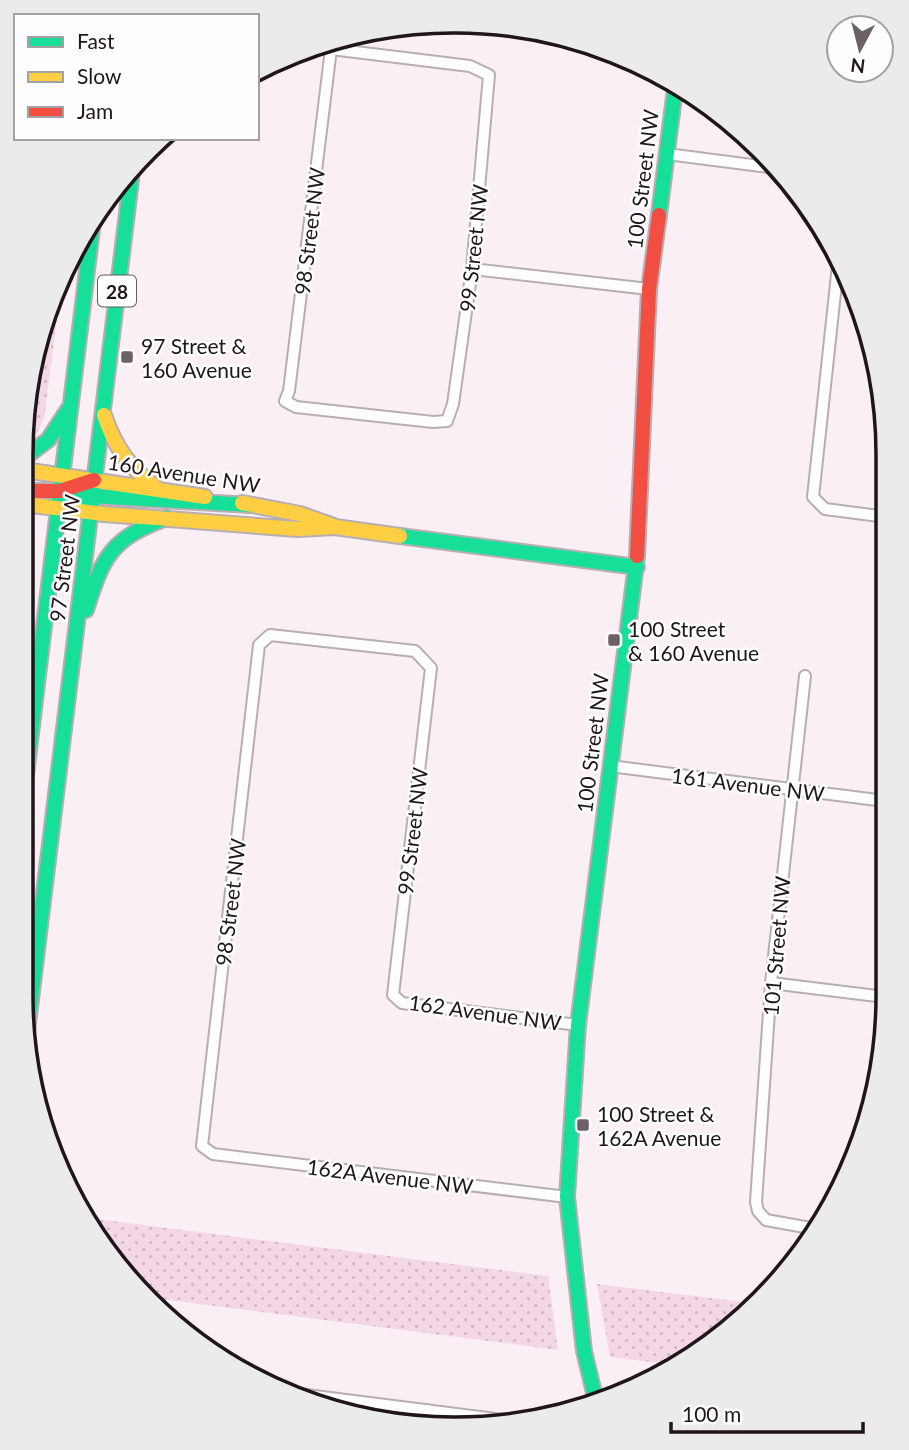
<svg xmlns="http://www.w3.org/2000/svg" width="909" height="1450" viewBox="0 0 909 1450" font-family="Lato,sans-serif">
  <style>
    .grass { fill: url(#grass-dots) }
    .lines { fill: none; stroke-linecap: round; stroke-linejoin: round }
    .street-casing { stroke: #b7aeb3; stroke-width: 14 }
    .fast-casing { stroke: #b7aeb3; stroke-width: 18 }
    .slow-casing { stroke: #b7aeb3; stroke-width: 18 }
    .jam-casing { stroke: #b7aeb3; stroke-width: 18 }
    .street { stroke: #fefdfd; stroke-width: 10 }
    .fast { stroke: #16e098; stroke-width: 14 }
    .slow { stroke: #ffcf43; stroke-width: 14 }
    .jam { stroke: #f24e42; stroke-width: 14 }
    .poi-dot { fill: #6c6167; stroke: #fefefe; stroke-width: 2.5 }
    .labels { text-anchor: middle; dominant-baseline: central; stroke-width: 5; stroke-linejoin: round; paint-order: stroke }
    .shield { fill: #fefefe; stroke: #625b5f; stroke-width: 2 }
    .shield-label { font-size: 19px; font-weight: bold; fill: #1f151b }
    .street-label { font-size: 21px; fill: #1f151b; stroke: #fefefe }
    .poi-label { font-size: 21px; fill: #1f151b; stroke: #fefefe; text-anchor: start }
    .rim { fill: none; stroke: #1f151b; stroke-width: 3.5 }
  </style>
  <defs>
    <pattern id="grass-dots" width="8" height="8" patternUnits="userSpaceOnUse" patternTransform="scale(1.75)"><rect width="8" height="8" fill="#f4d7e7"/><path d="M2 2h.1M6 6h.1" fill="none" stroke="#d1b8c6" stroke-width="1.8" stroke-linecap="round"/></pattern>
  </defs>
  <rect width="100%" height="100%" fill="#faeff4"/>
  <path class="grass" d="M 63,273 L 44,418 L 31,446 L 24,450 L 25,398 L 54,288 Z
    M 96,1219 L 548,1276 L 558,1350 L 152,1298 L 94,1237 Z
    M 597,1284 L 752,1303 L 696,1356 L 675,1365 L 610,1357 Z"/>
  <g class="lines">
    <defs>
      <path id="street" d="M 331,49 L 470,66 L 489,75 L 472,269 L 453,404 L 447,421 L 433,422 L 296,407 L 285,401 L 289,391 Z
        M 667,154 L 776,168
        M 839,256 L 813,497 L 825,509 L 887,517
        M 472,269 L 649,289
        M 805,676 L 771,983 L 756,1202 L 758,1211 L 766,1220 L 816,1229
        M 610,766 L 885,801
        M 771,983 L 885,997
        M 567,1197 L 213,1154 L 202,1146 L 259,645 L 270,635 L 415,651 L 431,668 L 393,995 L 402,1003 L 578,1025
        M 291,1393 L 511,1421
        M 428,1410 L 429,1425"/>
      <path id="fast" d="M 659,215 L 675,89
        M 24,458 L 48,440 L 69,408
        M 58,508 L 64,501 L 92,496 L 251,505
        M 400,536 L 637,567
        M 86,610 C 103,556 111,539 166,518
        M 22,808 L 93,221
        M 27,1032 L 132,172
        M 596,1401 L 584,1351 L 567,1197 L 578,1025 L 637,556"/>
      <path id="slow" d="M 104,415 C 115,448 130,468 158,489
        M 24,470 L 205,497
        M 242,503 L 300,514 L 334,526
        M 24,504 L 104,514 L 297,529 L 335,527 L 400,536"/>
      <path id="jam" d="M 24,491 L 60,491 L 94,480
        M 637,556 L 649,289 L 659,215"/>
    </defs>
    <use href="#street" class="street-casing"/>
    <use href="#fast" class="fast-casing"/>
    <use href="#slow" class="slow-casing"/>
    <use href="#jam" class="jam-casing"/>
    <use href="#street" class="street"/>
    <use href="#fast" class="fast"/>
    <use href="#slow" class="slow"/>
    <use href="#jam" class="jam"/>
  </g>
  <g class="poi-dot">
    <rect x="120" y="350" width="14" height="14" rx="3.5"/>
    <rect x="607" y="633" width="14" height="14" rx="3.5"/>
    <rect x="576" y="1118" width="14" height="14" rx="3.5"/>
  </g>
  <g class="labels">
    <rect class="shield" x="98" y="275.5" width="38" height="31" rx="5"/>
    <g class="shield-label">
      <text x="117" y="291">28</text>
    </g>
    <g class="street-label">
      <text transform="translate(642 179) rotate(-83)">100 Street NW</text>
      <text transform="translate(309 231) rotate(-83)">98 Street NW</text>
      <text transform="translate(473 248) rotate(-84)">99 Street NW</text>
      <text transform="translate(184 473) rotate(9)">160 Avenue NW</text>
      <text transform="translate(64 558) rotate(-83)">97 Street NW</text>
      <text transform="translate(592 743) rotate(-83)">100 Street NW</text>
      <text transform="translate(748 784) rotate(7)">161 Avenue NW</text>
      <text transform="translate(412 831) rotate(-83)">99 Street NW</text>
      <text transform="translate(230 902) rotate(-83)">98 Street NW</text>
      <text transform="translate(776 946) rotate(-85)">101 Street NW</text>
      <text transform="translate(485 1012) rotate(8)">162 Avenue NW</text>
      <text transform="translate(390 1176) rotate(7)">162A Avenue NW</text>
    </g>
    <g class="poi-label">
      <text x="141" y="345">97 Street &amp;<tspan x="141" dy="24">160 Avenue</tspan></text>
      <text x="628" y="628">100 Street<tspan x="628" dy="24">&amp; 160 Avenue</tspan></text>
      <text x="597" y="1113">100 Street &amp;<tspan x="597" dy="24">162A Avenue</tspan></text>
    </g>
  </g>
  <path d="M0 0H909V1450H0ZM454 33H455A421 421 0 0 1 876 454V996A421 421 0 0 1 455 1417H454A421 421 0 0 1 33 996V454A421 421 0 0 1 454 33Z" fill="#ecebec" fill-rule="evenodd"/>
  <path class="rim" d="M454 33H455A421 421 0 0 1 876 454V996A421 421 0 0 1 455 1417H454A421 421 0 0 1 33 996V454A421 421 0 0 1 454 33Z"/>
  <rect x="14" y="14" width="245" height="126" fill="#fefefe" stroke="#a5a1a3" stroke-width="2"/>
  <rect x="28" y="37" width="35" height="10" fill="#16e098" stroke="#a5a1a3" stroke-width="2"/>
  <text x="77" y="49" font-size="21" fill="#1f151b">Fast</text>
  <rect x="28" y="72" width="35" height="10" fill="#ffcf43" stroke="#a5a1a3" stroke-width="2"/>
  <text x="77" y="84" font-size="21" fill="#1f151b">Slow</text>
  <rect x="28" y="107" width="35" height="10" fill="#f24e42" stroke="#a5a1a3" stroke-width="2"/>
  <text x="77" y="119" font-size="21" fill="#1f151b">Jam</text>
  <g transform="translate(860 49) rotate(187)"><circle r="33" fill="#fefefe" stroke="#a5a1a3" stroke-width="2"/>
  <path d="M0-5L12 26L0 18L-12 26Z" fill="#6c6167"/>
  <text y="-10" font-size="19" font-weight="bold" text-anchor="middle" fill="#1f151b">N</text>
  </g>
  <path d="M671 1422v10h192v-10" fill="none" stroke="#1f151b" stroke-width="3.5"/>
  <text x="682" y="1422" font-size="21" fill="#1f151b" stroke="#fefefe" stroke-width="5" paint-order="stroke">100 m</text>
</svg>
